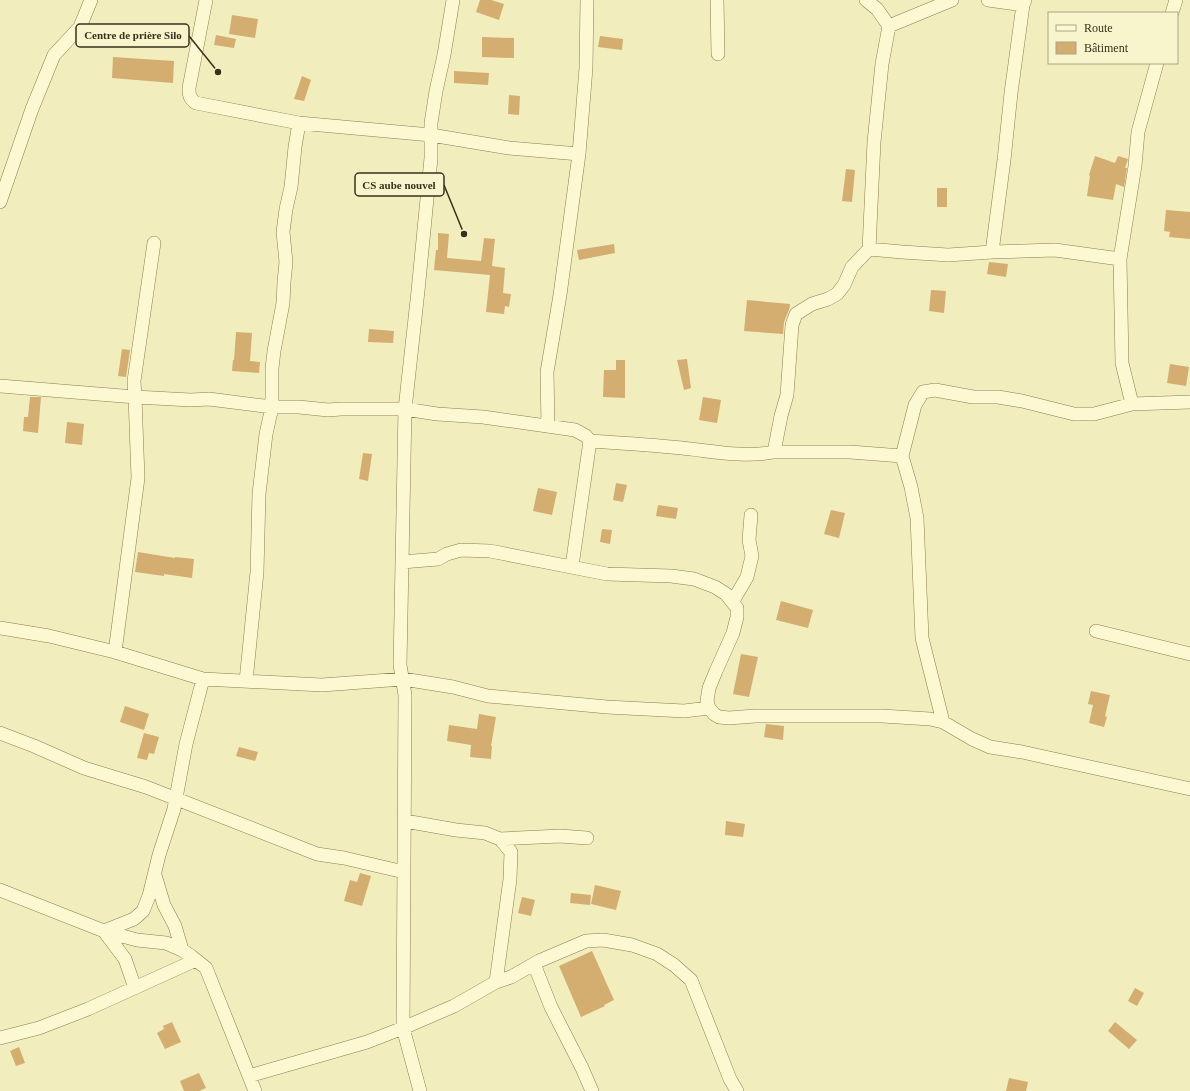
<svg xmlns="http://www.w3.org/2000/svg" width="1190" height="1091" viewBox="0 0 1190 1091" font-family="Georgia,serif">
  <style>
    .building { fill: #d3ae70 }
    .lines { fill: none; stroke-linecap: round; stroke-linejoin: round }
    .street-casing { stroke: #8b7d55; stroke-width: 14 }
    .street { stroke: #fcf8d1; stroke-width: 13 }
    .leader { fill: none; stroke: #39301b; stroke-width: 1.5 }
    .callout-dot { fill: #39301b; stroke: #f8f5cd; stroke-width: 1.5 }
    .callout { fill: #f8f5cd; stroke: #39301b; stroke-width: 1.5 }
    .callout-label { font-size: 11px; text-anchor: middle; font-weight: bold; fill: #39301b }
  </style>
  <rect width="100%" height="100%" fill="#f1edbd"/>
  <path class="building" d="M 480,0 L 491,0 L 504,4 L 499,20 L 476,12 Z
    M 232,15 L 258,19 L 255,38 L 229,34 Z
    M 216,35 L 236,39 L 234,48 L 214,45 Z
    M 600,36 L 623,39 L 622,50 L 598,47 Z
    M 482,37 L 514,38 L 514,58 L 482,57 Z
    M 113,57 L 174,61 L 173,83 L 112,78 Z
    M 454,71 L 489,73 L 488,85 L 454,83 Z
    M 302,76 L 311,80 L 304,101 L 294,99 Z
    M 509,95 L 520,96 L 519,115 L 508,114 Z
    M 1095,156 L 1115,163 L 1118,156 L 1128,159 L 1125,168 L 1127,168 L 1124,187 L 1116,184 L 1113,200 L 1087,196 L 1090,176 L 1089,175 Z
    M 846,169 L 855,170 L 852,202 L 842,201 Z
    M 937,188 L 947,188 L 947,207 L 937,207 Z
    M 1166,210 L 1190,212 L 1190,239 L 1169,237 L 1170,232 L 1164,231 Z
    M 438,233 L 449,234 L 447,258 L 481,261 L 484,238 L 495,239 L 492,266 L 505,268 L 503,293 L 511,294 L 509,307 L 505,306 L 504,314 L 486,312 L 490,275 L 434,270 L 436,250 L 438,250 Z
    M 614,244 L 615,253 L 579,260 L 577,250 Z
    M 989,262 L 1008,264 L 1006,277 L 987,274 Z
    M 931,290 L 946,291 L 944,313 L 929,311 Z
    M 747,300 L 790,304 L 789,310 L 784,322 L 783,334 L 744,331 Z
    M 369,329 L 394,331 L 393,343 L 368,342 Z
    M 236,332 L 252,333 L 250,361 L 260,362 L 259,373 L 232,371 L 233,360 L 234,360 Z
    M 122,349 L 130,350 L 126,377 L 118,376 Z
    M 687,359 L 691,388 L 684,390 L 677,360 Z
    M 616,360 L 625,360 L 625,398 L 603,397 L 604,370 L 616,370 Z
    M 1170,364 L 1189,367 L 1186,386 L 1167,383 Z
    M 30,397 L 41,397 L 38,433 L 23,431 L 24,417 L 28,417 Z
    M 703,397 L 721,400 L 717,423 L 699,420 Z
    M 67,422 L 84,424 L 82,445 L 65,443 Z
    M 363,453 L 372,454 L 368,481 L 359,479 Z
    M 616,483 L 627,485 L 623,502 L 613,500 Z
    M 538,488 L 557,492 L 552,515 L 533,511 Z
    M 658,505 L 678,508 L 676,519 L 656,516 Z
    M 831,510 L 845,513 L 839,538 L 824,534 Z
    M 602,529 L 612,530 L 610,544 L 600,542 Z
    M 138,552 L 175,558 L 175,557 L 194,559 L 192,578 L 164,574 L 164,576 L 135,572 Z
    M 781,601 L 813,610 L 808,628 L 776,620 Z
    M 741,654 L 758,657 L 749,697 L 733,694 Z
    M 1091,691 L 1110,695 L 1105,716 L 1107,717 L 1104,727 L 1089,723 L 1093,705 L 1088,704 Z
    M 125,706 L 149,714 L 144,730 L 120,722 Z
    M 479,714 L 496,717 L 491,746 L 492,746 L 491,759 L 470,757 L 471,745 L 447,741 L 449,725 L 477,729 Z
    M 766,724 L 784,726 L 783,740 L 764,737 Z
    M 144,733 L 159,737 L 154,754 L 149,753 L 147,760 L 137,758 Z
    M 239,747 L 258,752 L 255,761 L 236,756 Z
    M 726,821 L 745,824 L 743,837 L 725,835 Z
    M 360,873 L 371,876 L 362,906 L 344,901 L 350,880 L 357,882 Z
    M 595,885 L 621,891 L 616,910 L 591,904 Z
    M 571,893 L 591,895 L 590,905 L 570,903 Z
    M 522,897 L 535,900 L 531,916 L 518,913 Z
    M 592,951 L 614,1000 L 604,1005 L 605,1006 L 581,1017 L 559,966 Z
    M 1135,988 L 1144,993 L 1137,1006 L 1128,1001 Z
    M 172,1022 L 181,1042 L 165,1049 L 157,1033 L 164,1029 L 163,1026 Z
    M 1115,1022 L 1137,1040 L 1129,1049 L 1108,1031 Z
    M 19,1047 L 25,1063 L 16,1066 L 10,1051 Z
    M 199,1073 L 206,1088 L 199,1091 L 184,1091 L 180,1081 Z
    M 1009,1078 L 1028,1082 L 1026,1091 L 1006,1091 Z"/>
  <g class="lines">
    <defs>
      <path id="street" d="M 206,0 L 189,88 C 189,96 190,99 196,103 L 299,123 L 431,135 L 509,148 L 579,154
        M 717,0 L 718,54
        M 866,0 L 877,9 L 889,26 L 882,64 L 874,142 L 869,249 L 902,252 L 948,255 L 992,252
        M 988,0 L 1023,5
        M 1025,0 L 1023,5 L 1011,93 L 1004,160 L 992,252 L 1055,250 L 1120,259
        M 1172,13 L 1176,0
        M 889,26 L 952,0
        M 0,202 L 32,109 L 54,55 L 80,27 L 91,0
        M 0,386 L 135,397 L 134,381 L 154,243
        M 1132,404 L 1122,363 L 1120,259 L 1135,166 L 1138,132 L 1157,63
        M 548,426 L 547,372 L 560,295 L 579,154 L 586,68 L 587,0
        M 774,452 L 781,416 L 787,395 L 792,325 L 796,314 L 812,304 L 828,299 L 837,294 L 844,285 L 852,267 L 869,249
        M 402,562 L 438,559 L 447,554 L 461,550 L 490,551 L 607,574 L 671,576 L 694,579 L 715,587 L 726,594 L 737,608 L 737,617 L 733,633 L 716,671 L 709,688 L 707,701 L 709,708 L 714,714 L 719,717 L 729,718 L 755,716 L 882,716 L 930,719 L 943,722 L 972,739 L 990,747 L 1022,752 L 1190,789
        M 572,566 L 590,441
        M 733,601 L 747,577 L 752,556 L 749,540 L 751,515
        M 0,628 L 49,636 L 115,652 L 203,679 L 322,685 L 403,679 L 453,687 L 488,696 L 532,700 L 607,707 L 684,711 L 709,708
        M 1096,631 L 1190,654
        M 115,652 L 138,478 L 135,397 L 191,400 L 209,399 L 272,407 L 299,407 L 328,410 L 341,409 L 405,409 L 437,414 L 483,417 L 575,430 L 586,436 L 590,441 C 621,443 652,445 682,448 C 712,451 744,458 774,452 L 850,452 L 902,456
        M 246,681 L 257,572 L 259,494 L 266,434 L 272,407 L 272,368 L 274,351 L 283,303 L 284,282 L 286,262 L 283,232 L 286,209 L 291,187 L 295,147 L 299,123
        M 943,722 L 922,638 L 917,518 L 911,487 L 902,456 L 915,405 L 923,392 L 935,390 L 973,397 L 998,397 L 1022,401 L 1074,414 L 1094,414 L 1132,404 L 1190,402
        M 0,733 L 34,746 L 84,768 L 146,787 L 317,854 L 344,858 L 404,872
        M 405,821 L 456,830 L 485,833 L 500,839 L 511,852 L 510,879 L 496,982
        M 500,839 L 560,836 L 587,838
        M 155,875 L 164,905 L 175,926 L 182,950
        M 0,890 L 104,931 L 137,940 L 166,943 L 182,950 L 191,956 L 206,968 L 255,1091
        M 534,964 L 551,1007 L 582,1068 L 592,1091
        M 135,988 L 125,959 L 104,931 L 134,919 L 143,911 L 149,896 L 159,855 L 174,809 L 186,744 L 203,679
        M 0,1038 L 39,1028 L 88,1009 L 196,960
        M 249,1076 L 367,1042 L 403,1028 L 454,1006 L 496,982 L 511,977 L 539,961 L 586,941 L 603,940 L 632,945 L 657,954 L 674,965 L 691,980 L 730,1079 L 737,1091
        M 420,1091 L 403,1028 L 405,695 L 400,665 L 405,409 L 418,291 L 431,158 L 431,123 L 436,91 L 444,55 L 453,0"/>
    </defs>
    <use href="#street" class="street-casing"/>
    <use href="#street" class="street"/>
  </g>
  <path class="leader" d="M218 72L189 36M464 234L444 185"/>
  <g class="callout-dot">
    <circle cx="218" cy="72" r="4"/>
    <circle cx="464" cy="234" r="4"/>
  </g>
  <g class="callout">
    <rect x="76" y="24" width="113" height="23" rx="4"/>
    <rect x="355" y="173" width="89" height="23" rx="4"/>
  </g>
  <g class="callout-label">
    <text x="133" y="39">Centre de prière Silo</text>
    <text x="399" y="189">CS aube nouvel</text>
  </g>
  <rect x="1048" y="12" width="130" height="52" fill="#f8f5cd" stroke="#aca686"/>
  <rect x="1056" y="25" width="20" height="6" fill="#fcf8d1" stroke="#aca686"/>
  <text x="1084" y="32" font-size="12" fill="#39301b">Route</text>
  <rect x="1056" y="42" width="20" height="12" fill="#d3ae70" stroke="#aca686"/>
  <text x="1084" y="52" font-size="12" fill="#39301b">Bâtiment</text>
</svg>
